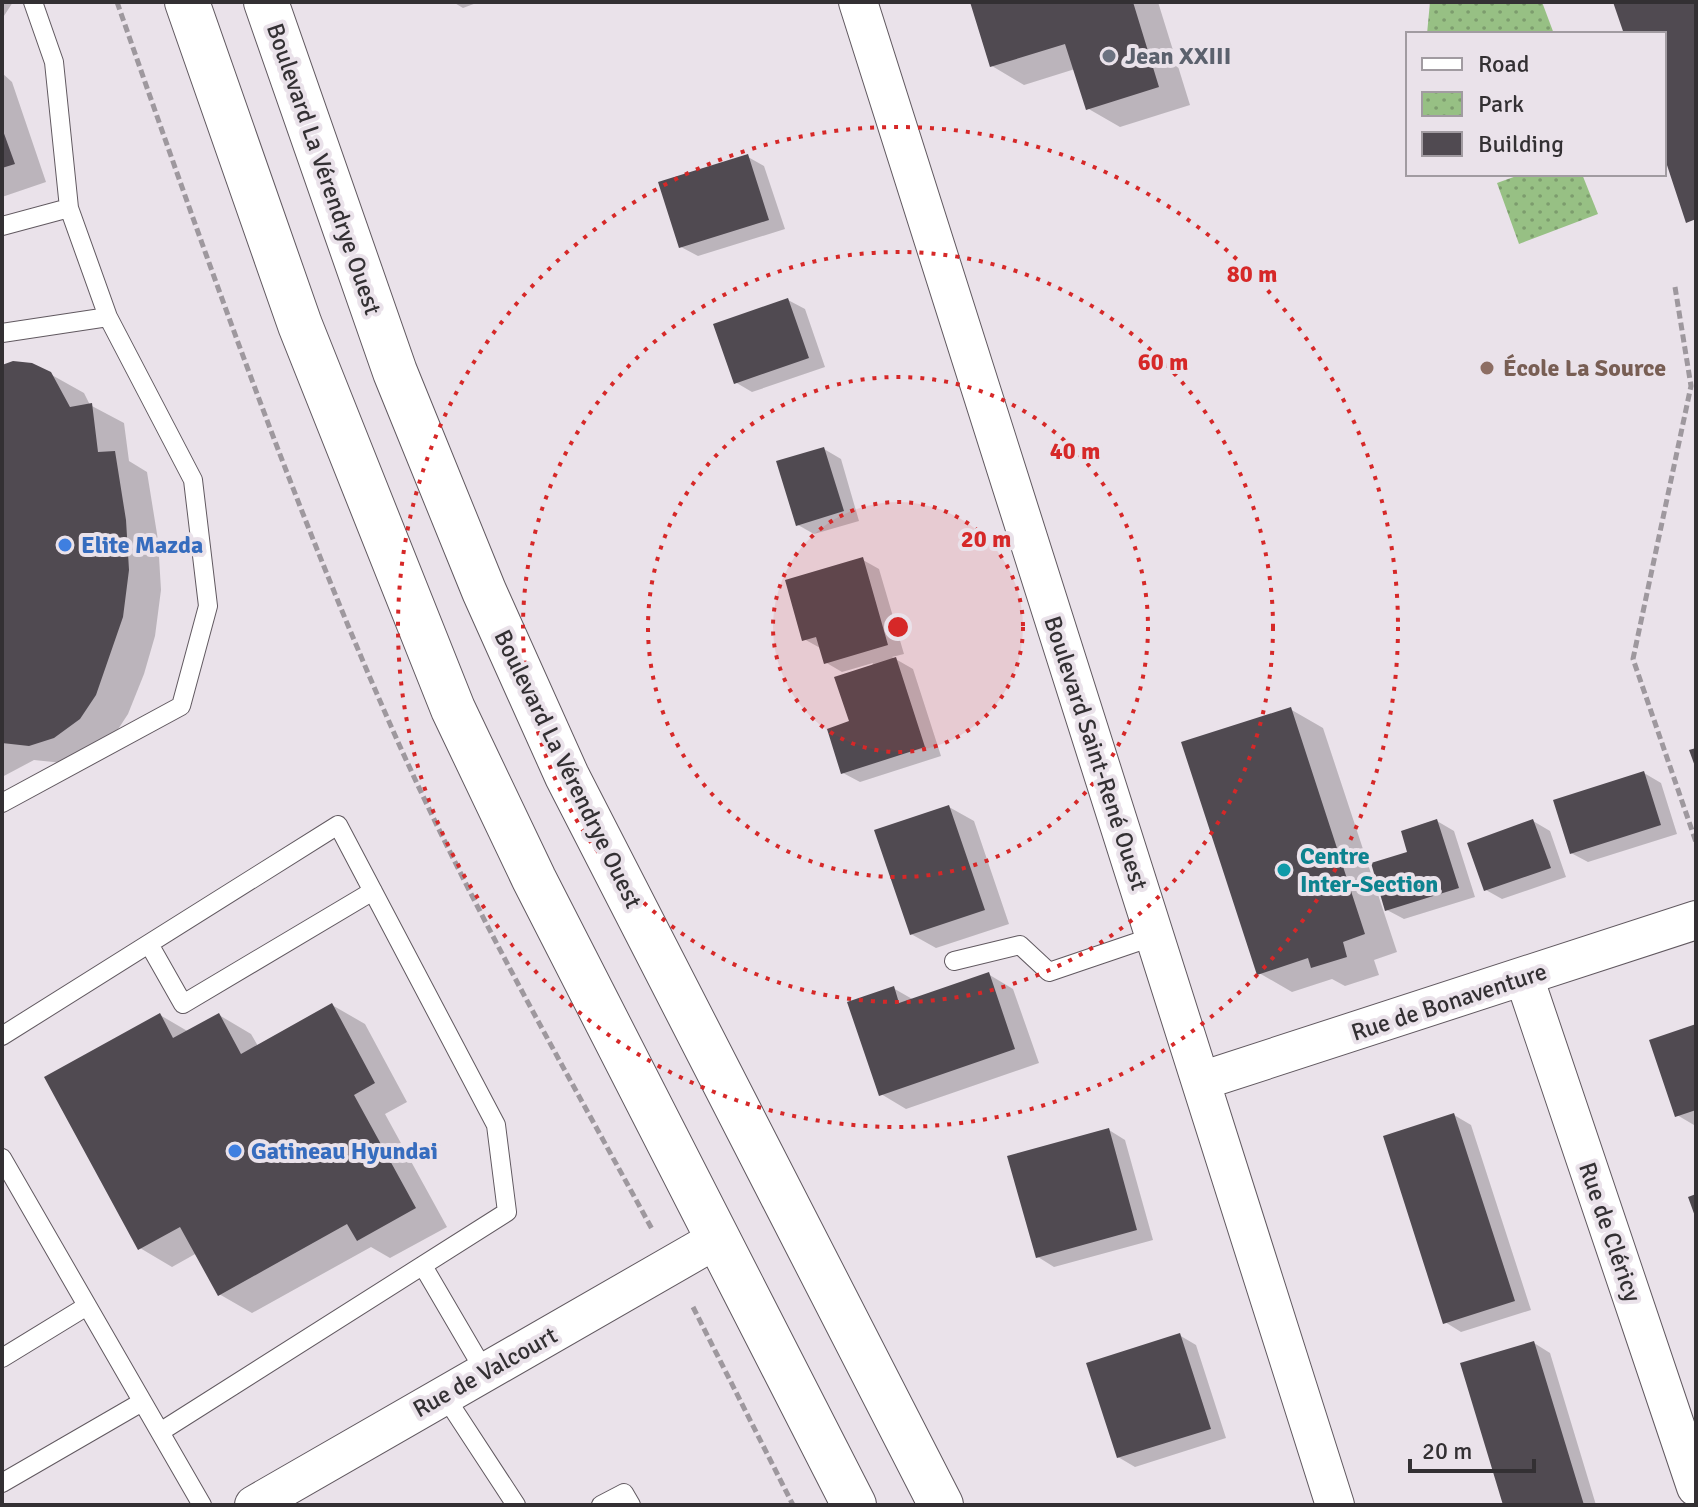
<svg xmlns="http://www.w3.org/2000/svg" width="1698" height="1507" viewBox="0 0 1698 1507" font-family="Signika,sans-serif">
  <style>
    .park { fill: url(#park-dots) }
    .shadow { fill: #0003 }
    .building { fill: #504a51 }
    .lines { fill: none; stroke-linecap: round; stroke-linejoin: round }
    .lane-casing { stroke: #615960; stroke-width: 20 }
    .street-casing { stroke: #615960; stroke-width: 40 }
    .secondary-casing { stroke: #615960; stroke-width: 46 }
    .path { stroke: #9e989e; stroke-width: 5; stroke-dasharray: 8 4; stroke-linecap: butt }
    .lane { stroke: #fff; stroke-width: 18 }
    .street { stroke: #fff; stroke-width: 38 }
    .secondary { stroke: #fff; stroke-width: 44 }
    .ring { fill: none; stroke: #d62828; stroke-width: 4; stroke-dasharray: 4 8 }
    .worship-dot { fill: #6b7280; stroke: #eae2ea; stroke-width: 3 }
    .education-dot { fill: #8d6e63; stroke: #eae2ea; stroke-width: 3 }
    .shop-dot { fill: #3f7fe0; stroke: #eae2ea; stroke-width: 3 }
    .culture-dot { fill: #0f9aa8; stroke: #eae2ea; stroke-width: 3 }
    .labels { text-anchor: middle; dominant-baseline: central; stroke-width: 8; stroke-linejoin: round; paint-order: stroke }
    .worship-label { font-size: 24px; font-weight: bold; fill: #5b616d; stroke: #eae2ea; text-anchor: start }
    .street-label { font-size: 24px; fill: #333033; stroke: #eae2ea }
    .education-label { font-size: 24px; font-weight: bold; fill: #785e54; stroke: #eae2ea; text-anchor: start }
    .shop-label { font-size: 24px; font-weight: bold; fill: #366cbe; stroke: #eae2ea; text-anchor: start }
    .culture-label { font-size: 24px; font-weight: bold; fill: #0d838f; stroke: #eae2ea; text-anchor: start }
    .centre { fill: #d62828; stroke: #eae2ea; stroke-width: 4 }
    .ring-label { font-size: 24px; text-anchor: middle; font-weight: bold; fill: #d62828; stroke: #eae2ea; stroke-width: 8; stroke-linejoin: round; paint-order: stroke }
  </style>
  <defs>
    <pattern id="park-dots" width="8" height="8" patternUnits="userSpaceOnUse" patternTransform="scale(2)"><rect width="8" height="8" fill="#97c084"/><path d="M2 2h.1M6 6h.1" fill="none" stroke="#7c9c6d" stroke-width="1.8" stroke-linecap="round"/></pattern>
  </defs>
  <rect width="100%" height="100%" fill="#eae2ea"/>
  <path class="park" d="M 1430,2 L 1542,2 L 1554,34 L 1427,34 Z
    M 1522,174 L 1582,174 L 1598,214 L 1519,244 L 1497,183 Z"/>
  <path class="shadow" d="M 2,2 L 13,2 L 2,19 Z
    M 453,2 L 479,2 L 463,8 Z
    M 972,2 L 1158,2 L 1190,105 L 1120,127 L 1087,108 L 1075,69 L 1024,85 L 992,66 Z
    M 2,73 L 12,82 L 46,182 L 2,197 Z
    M 748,157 L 764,166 L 785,229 L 698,256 L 681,247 Z
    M 788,300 L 805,309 L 825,367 L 752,392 L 735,382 Z
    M 2,367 L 50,374 L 84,393 L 90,405 L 124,423 L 129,461 L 147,472 L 158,540 L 161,590 L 155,636 L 144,674 L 128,714 L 113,737 L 63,763 L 34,760 L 2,777 Z
    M 824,449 L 841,459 L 859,521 L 814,534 L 798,525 Z
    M 863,560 L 879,569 L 904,654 L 892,657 L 913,669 L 941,756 L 860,782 L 843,773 L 852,723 L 873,663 L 842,672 L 825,662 L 822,649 L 804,639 Z
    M 1290,709 L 1323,728 L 1397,952 L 1374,960 L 1379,975 L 1345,986 L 1332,979 L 1292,992 L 1259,973 Z
    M 1644,773 L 1661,783 L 1677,834 L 1588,862 L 1571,853 Z
    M 949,807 L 974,821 L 1009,924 L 936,948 L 911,934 Z
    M 1437,821 L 1454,831 L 1475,897 L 1404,919 L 1387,910 L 1410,853 Z
    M 1533,821 L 1550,831 L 1566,877 L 1502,899 L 1486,890 Z
    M 988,974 L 1013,989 L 1039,1063 L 906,1109 L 881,1094 L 893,988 L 914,1000 Z
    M 332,1005 L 365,1024 L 407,1102 L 385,1114 L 447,1227 L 390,1258 L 371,1247 L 252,1313 L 219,1294 L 197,1253 L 172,1267 L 140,1248 L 160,1015 L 189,1032 L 219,1015 L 251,1034 L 258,1046 Z
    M 1696,1026 L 1696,1124 L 1694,1125 L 1677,1115 Z
    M 1454,1115 L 1471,1125 L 1531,1310 L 1461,1332 L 1445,1322 Z
    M 1109,1130 L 1125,1140 L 1153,1240 L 1054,1267 L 1038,1257 Z
    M 1179,1335 L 1196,1345 L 1226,1438 L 1135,1467 L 1118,1457 Z
    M 1534,1343 L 1550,1353 L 1596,1505 L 1505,1505 Z"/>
  <path class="building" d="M 970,2 L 1133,2 L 1159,87 L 1086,110 L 1065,44 L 990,67 Z
    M 1613,2 L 1696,2 L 1696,219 L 1686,223 L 1664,156 L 1664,34 L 1624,34 Z
    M 2,128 L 15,164 L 2,168 Z
    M 748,154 L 769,220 L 679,248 L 658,182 Z
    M 788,298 L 809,358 L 734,384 L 713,324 Z
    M 13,361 L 32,363 L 51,372 L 70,407 L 92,403 L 98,452 L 115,451 L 126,520 L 129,570 L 123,617 L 96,695 L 80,719 L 54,738 L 29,746 L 2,743 L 2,365 Z
    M 824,447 L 844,511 L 796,526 L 776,461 Z
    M 863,557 L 888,645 L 824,664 L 816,637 L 802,641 L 785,580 Z
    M 896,657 L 925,747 L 841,774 L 827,729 L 849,721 L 834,677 Z
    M 1291,707 L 1365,934 L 1343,942 L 1347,957 L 1311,968 L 1308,958 L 1257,975 L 1181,742 Z
    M 1696,748 L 1696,769 L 1689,750 Z
    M 1644,771 L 1661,825 L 1570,854 L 1553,800 Z
    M 949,805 L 985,910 L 910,935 L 874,830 Z
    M 1437,819 L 1459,888 L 1385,911 L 1371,863 L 1407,852 L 1401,831 Z
    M 1533,819 L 1551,868 L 1484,891 L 1467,843 Z
    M 989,972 L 1015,1049 L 879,1096 L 847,1002 L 894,986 L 899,1003 Z
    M 332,1003 L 375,1083 L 354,1095 L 416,1208 L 357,1241 L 347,1224 L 218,1296 L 180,1227 L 138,1250 L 44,1077 L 160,1013 L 173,1038 L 219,1013 L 241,1054 Z
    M 1696,1024 L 1696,1110 L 1675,1117 L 1649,1040 Z
    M 1454,1113 L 1515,1301 L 1443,1324 L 1383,1136 Z
    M 1109,1128 L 1137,1230 L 1036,1258 L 1007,1156 Z
    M 1696,1194 L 1696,1219 L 1688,1197 Z
    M 1180,1333 L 1211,1429 L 1117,1458 L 1086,1363 Z
    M 1534,1341 L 1563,1436 L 1584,1505 L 1503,1505 L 1460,1363 Z"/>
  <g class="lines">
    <defs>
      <path id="lane" d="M 69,208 L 108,317
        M 2,226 L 69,208 L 54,62 L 33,2
        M 2,333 L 108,317 L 193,480 L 208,606 L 181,706 L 2,803
        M 149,944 L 183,1004 L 373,891
        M 954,961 L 1020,945 L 1049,972 L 1155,936
        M 2,1036 L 338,825 L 496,1125 L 507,1212 L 160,1432
        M 2,1158 L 202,1505
        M 423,1266 L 485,1372
        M 2,1358 L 87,1306
        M 444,1395 L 516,1505
        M 2,1483 L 142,1402
        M 601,1505 L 624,1493 L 631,1505"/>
      <path id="street" d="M 858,2 L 1335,1505
        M 1524,977 L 1696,1487
        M 1201,1081 L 1696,920
        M 254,1505 L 717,1239"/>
      <path id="secondary" d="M 187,2 L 300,325 L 453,709 L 534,879 L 854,1505
        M 266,2 L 395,372 L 484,591 L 567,776 L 941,1505"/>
    </defs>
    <use href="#lane" class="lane-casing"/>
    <use href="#street" class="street-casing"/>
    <use href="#secondary" class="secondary-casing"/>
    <path class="path" d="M 117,2 C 203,248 289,495 394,733 C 470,904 563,1066 652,1229
      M 1675,287 L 1691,386 L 1633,659 L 1696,842
      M 693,1307 L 793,1505"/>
    <use href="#lane" class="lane"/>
    <use href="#street" class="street"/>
    <use href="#secondary" class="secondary"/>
  </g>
  <circle cx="898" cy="627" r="125" fill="#d62828" fill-opacity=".12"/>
  <g class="ring">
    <circle cx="898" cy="627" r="125"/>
    <circle cx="898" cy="627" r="250"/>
    <circle cx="898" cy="627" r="375"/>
    <circle cx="898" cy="627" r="500"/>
  </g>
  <circle class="worship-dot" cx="1109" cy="56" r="8"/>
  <circle class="education-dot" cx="1487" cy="368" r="8"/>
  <g class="shop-dot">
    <circle cx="65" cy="545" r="8"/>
    <circle cx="235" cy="1151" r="8"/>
  </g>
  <circle class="culture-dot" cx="1284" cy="870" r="8"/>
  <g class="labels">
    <g class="worship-label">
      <text x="1125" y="56">Jean XXIII</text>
    </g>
    <g class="street-label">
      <text transform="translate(324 169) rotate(71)">Boulevard La Vérendrye Ouest</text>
      <text transform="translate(1096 753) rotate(72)">Boulevard Saint-René Ouest</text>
      <text transform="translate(568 769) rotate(64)">Boulevard La Vérendrye Ouest</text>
      <text transform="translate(1449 1002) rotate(-18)">Rue de Bonaventure</text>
      <text transform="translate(1610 1232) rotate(71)">Rue de Cléricy</text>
      <text transform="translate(485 1372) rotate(-29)">Rue de Valcourt</text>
    </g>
    <g class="education-label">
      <text x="1503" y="368">École La Source</text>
    </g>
    <g class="shop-label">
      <text x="81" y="545">Elite Mazda</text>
      <text x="251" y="1151">Gatineau Hyundai</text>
    </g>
    <g class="culture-label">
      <text x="1300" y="856">Centre<tspan x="1300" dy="28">Inter-Section</tspan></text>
    </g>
  </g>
  <circle cx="898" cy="627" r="12" class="centre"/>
  <g class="ring-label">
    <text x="1252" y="282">80 m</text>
    <text x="1163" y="370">60 m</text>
    <text x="1075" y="459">40 m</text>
    <text x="986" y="547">20 m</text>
  </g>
  <rect width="1698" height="1507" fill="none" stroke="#333033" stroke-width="8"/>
  <rect x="1406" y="32" width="260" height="144" fill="#eae2ea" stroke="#a19ba1" stroke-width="2"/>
  <rect x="1422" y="58" width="40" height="12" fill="#ffffff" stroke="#a19ba1" stroke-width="2"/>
  <text x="1478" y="72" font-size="24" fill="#333033">Road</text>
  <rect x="1422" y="92" width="40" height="24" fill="url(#park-dots)" stroke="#a19ba1" stroke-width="2"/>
  <text x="1478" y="112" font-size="24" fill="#333033">Park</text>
  <rect x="1422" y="132" width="40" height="24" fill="#504a51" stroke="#a19ba1" stroke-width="2"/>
  <text x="1478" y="152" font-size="24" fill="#333033">Building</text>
  <path d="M1410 1459v12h124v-12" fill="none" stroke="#333033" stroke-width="4"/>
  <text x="1422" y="1459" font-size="24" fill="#333033" stroke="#eae2ea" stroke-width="6" paint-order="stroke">20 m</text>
</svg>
